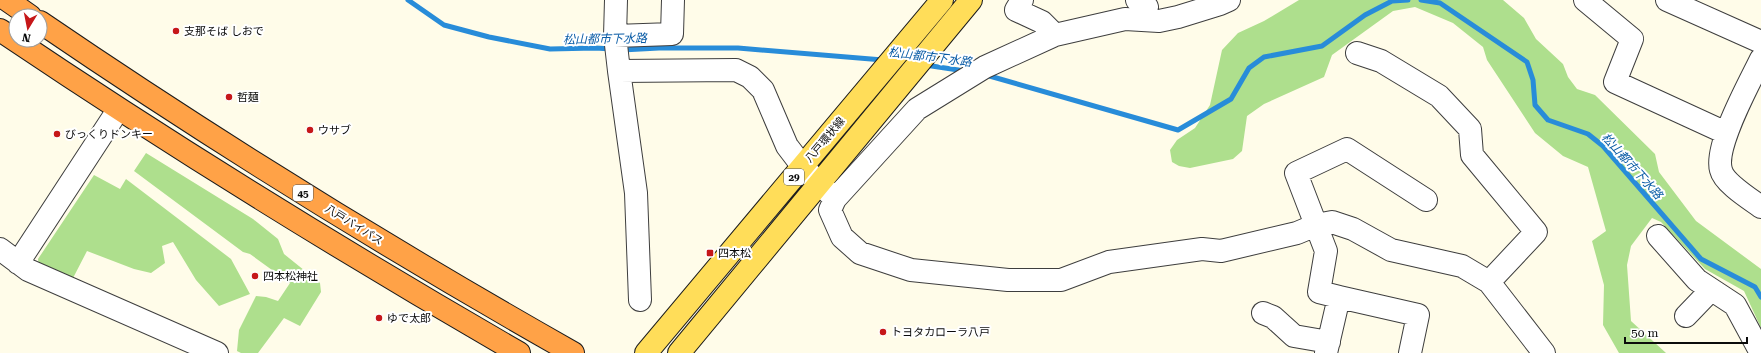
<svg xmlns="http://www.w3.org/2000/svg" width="1761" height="353" viewBox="0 0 1761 353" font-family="'Roboto Serif','Noto Sans JP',serif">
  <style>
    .forest { fill: #aedf8d }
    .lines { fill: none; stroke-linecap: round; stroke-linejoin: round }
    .stream { stroke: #288cd9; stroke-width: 5 }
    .minor-casing { stroke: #3e3e3e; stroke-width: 24 }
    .major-casing { stroke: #1c1c1c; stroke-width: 24 }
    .highway-casing { stroke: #1c1c1c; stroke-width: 24 }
    .minor { stroke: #fff; stroke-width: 22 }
    .major { stroke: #ffdd59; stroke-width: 22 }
    .highway { stroke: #ffa247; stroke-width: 22 }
    .poi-dot { fill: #c61719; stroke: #fff; stroke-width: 1.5 }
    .labels { text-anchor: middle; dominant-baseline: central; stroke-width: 4; stroke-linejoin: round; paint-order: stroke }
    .shield { fill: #fff; stroke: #545454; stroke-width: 1 }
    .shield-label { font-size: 10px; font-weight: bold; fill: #0b0b0b }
    .poi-label { font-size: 11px; fill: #0b0b0b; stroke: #fff; text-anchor: start }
    .street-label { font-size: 11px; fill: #0b0b0b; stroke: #fff }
    .water-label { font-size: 12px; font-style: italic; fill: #0a5ca6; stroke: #fff }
  </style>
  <rect width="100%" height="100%" fill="#fffce9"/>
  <path class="forest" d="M 1299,0 L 1503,0 L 1524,18 L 1536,39 L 1563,64 L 1568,77 L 1577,89 L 1595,95 L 1655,154 L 1659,172 L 1696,221 L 1761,269 L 1761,328 L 1744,291 L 1705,269 L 1661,222 L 1652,218 L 1631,246 L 1627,265 L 1631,321 L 1666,353 L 1619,353 L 1603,325 L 1604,285 L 1592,241 L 1606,231 L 1588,167 L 1563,156 L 1535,133 L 1487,60 L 1483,47 L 1453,23 L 1415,7 L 1393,11 L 1332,55 L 1324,77 L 1264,104 L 1247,116 L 1242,151 L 1233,159 L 1190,168 L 1179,166 L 1172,162 L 1170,150 L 1177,140 L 1195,128 L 1210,105 L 1222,50 L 1238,33 L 1264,21 Z
    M 146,153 L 253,219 L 278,239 L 284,254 L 320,283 L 321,292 L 300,326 L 284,318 L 258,353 L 241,353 L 237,351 L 239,330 L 256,296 L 266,297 L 278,301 L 290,283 L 250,254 L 243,252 L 134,171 Z
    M 94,175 L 120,189 L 126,179 L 231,259 L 250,294 L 219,306 L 196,280 L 173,242 L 162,246 L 165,263 L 151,273 L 134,269 L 87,251 L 72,280 L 39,266 L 38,259 Z"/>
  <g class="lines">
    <path class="stream" d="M 408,0 L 444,25 L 489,37 L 550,49 L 595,48 L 612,49
      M 1421,0 L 1440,3 L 1527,62 L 1533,80 L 1535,105 L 1548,120 L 1588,134 L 1603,146 L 1701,259 L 1755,287 L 1761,297
      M 622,50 L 659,48 L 738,48 L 883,60
      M 925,65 L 965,71
      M 986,75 L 1178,130 L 1231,99 L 1249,68 L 1264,57 L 1322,46 L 1365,15 L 1392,1 L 1408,0"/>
    <defs>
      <path id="minor" d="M 616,0 L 615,36 L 619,71 L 636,193 L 640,300
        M 1022,0 L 1016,10 L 1042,22 L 1055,35
        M 1137,0 L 1147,7
        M 1585,0 L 1632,39 L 1615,82 L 1726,133
        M 1667,0 L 1761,42
        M 615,36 L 672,34 L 673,0
        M 1357,53 L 1381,61 L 1439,96 L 1470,129 L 1472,155 L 1536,232 L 1489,282
        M 1761,59 C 1750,82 1714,146 1721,170 C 1724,183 1750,199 1761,207
        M 619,71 L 736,70 L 750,77 L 763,90 L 787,146 L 803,167 L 835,199 L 830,210 L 842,237 L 860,253 L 911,270 L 1008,280 L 1061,280 L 1109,262 L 1202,249 L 1221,251 L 1297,233 L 1316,225 L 1326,251 L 1319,292 L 1339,297 L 1326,353
        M 835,199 L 917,109 L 985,67 L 1055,35 L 1125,19 L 1159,21 L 1178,17 L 1220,4 L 1229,0
        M 1426,200 L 1347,149 L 1296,173 L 1316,225 L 1332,222 L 1353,229 L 1391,250 L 1462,266 L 1489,282 L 1544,353
        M 1658,236 L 1697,280 L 1735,305 L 1761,353
        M 0,249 L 28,270 L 217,353
        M 18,263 L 118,110
        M 1339,297 L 1418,315 L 1410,353
        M 1263,313 L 1273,317 L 1294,336 L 1329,342
        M 1686,316 L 1711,290"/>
      <path id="major" d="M 646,353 L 942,0
        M 679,353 L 971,0"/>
      <path id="highway" d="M 7,0 L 30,16
        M 40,22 C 213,140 391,250 573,353
        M 0,30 C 169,144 342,251 519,353"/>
    </defs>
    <use href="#minor" class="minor-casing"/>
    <use href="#major" class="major-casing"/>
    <use href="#highway" class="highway-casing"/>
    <use href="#minor" class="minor"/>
    <use href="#major" class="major"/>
    <use href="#highway" class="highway"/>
  </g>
  <g class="poi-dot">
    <circle cx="176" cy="31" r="4"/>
    <circle cx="229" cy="97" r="4"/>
    <circle cx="310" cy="130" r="4"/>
    <circle cx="57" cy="134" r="4"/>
    <rect x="706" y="249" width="8" height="8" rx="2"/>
    <circle cx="255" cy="276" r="4"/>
    <circle cx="379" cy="318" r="4"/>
    <circle cx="883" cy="332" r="4"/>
  </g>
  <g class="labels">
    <g class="shield">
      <rect x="784" y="169" width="20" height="16" rx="3"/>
      <rect x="293" y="185" width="20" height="16" rx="3"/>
    </g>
    <g class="shield-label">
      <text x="794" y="177">29</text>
      <text x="303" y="193">45</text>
    </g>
    <g class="poi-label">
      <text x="184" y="31">支那そば しおで</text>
      <text x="237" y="97">哲麺</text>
      <text x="318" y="130">ウサブ</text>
      <text x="65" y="134">びっくりドンキー</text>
      <text x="718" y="253">四本松</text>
      <text x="263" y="276">四本松神社</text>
      <text x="387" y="318">ゆで太郎</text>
      <text x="891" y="332">トヨタカローラ八戸</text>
    </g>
    <g class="street-label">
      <text transform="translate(825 140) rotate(-50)">八戸環状線</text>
      <text transform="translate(354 225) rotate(32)">八戸バイパス</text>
    </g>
    <g class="water-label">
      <text transform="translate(605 39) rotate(-1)">松山都市下水路</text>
      <text transform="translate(930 57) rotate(7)">松山都市下水路</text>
      <text transform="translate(1632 166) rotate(48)">松山都市下水路</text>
    </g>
  </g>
  <g transform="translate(28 28) rotate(190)"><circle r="19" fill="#ffffff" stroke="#9d9d9d"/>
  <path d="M0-3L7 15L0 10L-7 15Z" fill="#c61719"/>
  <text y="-6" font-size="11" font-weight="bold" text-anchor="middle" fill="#0b0b0b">N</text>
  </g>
  <path d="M1625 337v6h122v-6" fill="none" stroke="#0b0b0b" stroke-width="2"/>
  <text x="1631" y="337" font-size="12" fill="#0b0b0b" stroke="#ffffff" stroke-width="3" paint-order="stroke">50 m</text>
</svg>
